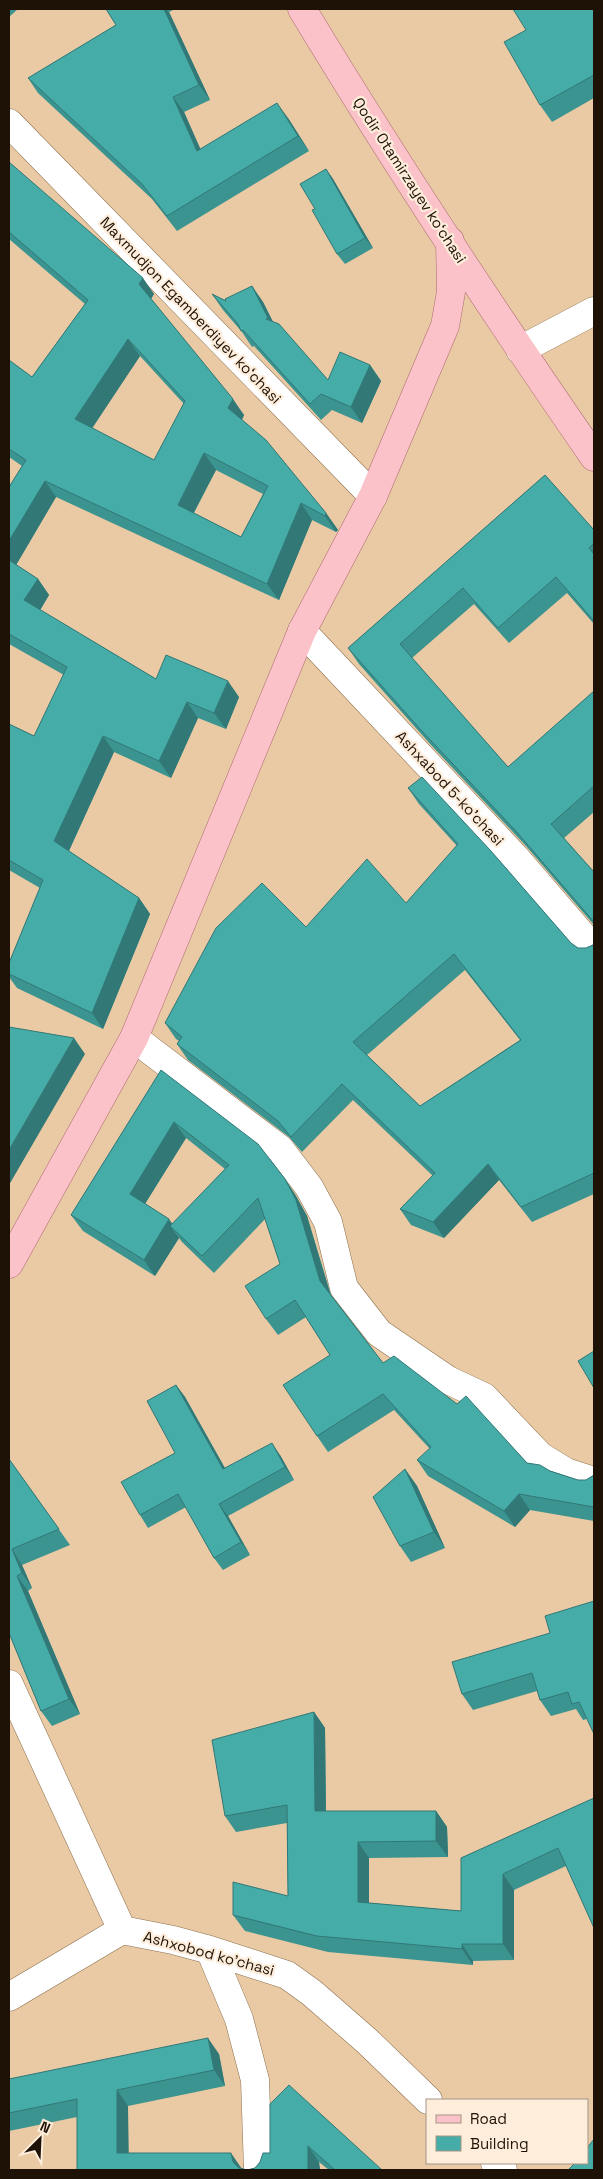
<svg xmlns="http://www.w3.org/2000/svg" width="603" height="2179" viewBox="0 0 603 2179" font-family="'Space Grotesk',sans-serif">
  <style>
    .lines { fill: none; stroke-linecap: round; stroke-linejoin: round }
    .minor-casing { stroke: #8c6f4d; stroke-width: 29 }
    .major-casing { stroke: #ac6a6e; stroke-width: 29 }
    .minor { stroke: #fff; stroke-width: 28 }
    .major { stroke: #fbc2ca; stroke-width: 28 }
    .wall { fill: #3c9490; fill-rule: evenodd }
    .shaded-wall { fill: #317876 }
    .building { fill: #46aca8; stroke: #317876; fill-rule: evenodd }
    .labels { text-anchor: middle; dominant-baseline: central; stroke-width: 4.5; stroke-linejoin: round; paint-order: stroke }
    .street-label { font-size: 15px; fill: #1d1205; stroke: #feeddb }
  </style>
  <rect width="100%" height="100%" fill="#e9caa4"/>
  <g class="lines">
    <defs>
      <path id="minor" d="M 9,123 L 373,496
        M 520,350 L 594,311
        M 302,631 L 514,856 L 594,949
        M 134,1038 L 280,1149 L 309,1187 L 328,1222 L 344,1288 L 379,1333 L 448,1380 L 484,1397 L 540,1456 L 566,1472 L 594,1481
        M 9,1684 L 122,1930 L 173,1940 L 210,1950 L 287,1975 L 312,1993 L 367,2041 L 428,2100
        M 210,1950 L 239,2019 L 255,2080 L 258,2170
        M 9,1997 L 122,1930
        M 495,2163 L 503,2170"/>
      <path id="major" d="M 302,9 C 394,161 493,311 594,457
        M 9,1264 L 134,1038 L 302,631 L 373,496 L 445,326 L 451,292 L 450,241"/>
    </defs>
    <use href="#minor" class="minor-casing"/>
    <use href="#major" class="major-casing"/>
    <use href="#minor" class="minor"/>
    <use href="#major" class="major"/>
  </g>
  <path class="wall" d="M 9,9 L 18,9 L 9,17 Z
    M 106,9 L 175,9 L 169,12 L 210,100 L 184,112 L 200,149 L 288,118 L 309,151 L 177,231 L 152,199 L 38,93 L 28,78 L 116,25 Z
    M 594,9 L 594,98 L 552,122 L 540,105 Z
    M 9,162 L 154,294 L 151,299 L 244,415 L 242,420 L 326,513 L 338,530 L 336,532 L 312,520 L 279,600 L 56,497 L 16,565 L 38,579 L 49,595 L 40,610 L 156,679 L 239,697 L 226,729 L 198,718 L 171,778 L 114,752 L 69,851 L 139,898 L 150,914 L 103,1029 L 17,988 L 9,977 L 9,963 L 40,888 L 9,870 L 9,724 L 34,736 L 64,675 L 9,644 L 9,487 L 22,466 L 9,457 L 9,360 L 32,377 L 85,304 L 9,239 ZM 140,356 L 184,404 L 154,460 L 92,428 ZM 216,470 L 263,494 L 241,537 L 194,513 Z
    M 326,169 L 333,179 L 373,248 L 345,264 L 337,254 L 315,209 Z
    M 252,286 L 263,302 L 273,322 L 328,380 L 370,365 L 381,381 L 362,423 L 332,410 L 321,420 L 254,346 L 252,347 L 242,332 L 223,310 L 212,294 L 226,301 Z
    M 545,475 L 594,530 L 594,624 L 567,593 L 509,643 L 474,604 L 412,658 L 508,767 L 594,691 L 594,812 L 564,838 L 594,872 L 594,925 L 526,846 L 431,745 L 359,664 L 348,648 Z
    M 408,788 L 571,943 L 578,948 L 586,948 L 593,945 L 594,943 L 594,1194 L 532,1222 L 499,1180 L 444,1238 L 411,1225 L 400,1209 L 433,1176 L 353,1100 L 302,1152 L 289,1137 L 188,1060 L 177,1044 L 179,1041 L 176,1039 L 165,1023 L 306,927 L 406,903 L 457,846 L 419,804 ZM 465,970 L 520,1040 L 420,1106 L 367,1055 Z
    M 161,1070 L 285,1179 L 296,1196 L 307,1216 L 331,1295 L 383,1363 L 527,1463 L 578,1480 L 586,1480 L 594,1475 L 594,1521 L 530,1510 L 515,1527 L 428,1476 L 417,1460 L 430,1449 L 394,1410 L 328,1452 L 317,1436 L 330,1355 L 306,1317 L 278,1335 L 266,1319 L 280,1264 L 265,1219 L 214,1273 L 182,1242 L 179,1238 L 155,1276 L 83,1231 L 71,1215 ZM 186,1138 L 225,1169 L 173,1224 L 145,1204 Z
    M 176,1385 L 185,1397 L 225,1468 L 280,1455 L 294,1480 L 228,1516 L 250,1555 L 223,1570 L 214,1558 L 186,1507 L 148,1528 L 140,1515 L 175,1453 Z
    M 9,1459 L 70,1545 L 22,1565 L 32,1588 L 28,1591 L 80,1714 L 52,1726 L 41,1711 L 9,1633 Z
    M 405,1469 L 417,1486 L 445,1548 L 411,1562 L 400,1546 Z
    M 550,1633 L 587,1719 L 583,1720 L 576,1709 L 551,1716 L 540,1700 L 537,1691 L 473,1710 L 462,1694 Z
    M 314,1712 L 325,1728 L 326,1811 L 436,1811 L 447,1827 L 448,1857 L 369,1858 L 369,1903 L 461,1911 L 461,1858 L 594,1798 L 566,1866 L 514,1890 L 514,1960 L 473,1961 L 473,1965 L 328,1952 L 245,1931 L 233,1915 L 288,1896 L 287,1823 L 236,1832 L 225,1816 Z
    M 219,2054 L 225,2086 L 128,2106 L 128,2153 L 242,2168 L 247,2170 L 255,2168 L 270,2153 L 270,2104 L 382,2170 L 329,2170 L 319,2162 L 320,2170 L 77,2170 L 77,2117 L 9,2131 L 9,2079 Z"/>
  <path class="shaded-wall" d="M 164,9 L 166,9 L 169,12 L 210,100 L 199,85 Z
    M 173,97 L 184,112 L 208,166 L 197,151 Z
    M 277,103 L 288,118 L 309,151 L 298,136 Z
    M 326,169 L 333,179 L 373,248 L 365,238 Z
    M 143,278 L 154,294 L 150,300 L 139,284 Z
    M 252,286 L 263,302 L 279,334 L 268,318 Z
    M 128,339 L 140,356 L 87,436 L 75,419 Z
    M 370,365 L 381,381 L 362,423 L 351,407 Z
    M 233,399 L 244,415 L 239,425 L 228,408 Z
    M 204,453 L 216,470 L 189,521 L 178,505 Z
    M 45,481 L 56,497 L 12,572 L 9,567 L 9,541 Z
    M 301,503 L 312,520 L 279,600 L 267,584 Z
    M 326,513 L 338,530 L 336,532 L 325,516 Z
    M 38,579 L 49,595 L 36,617 L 24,600 Z
    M 228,681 L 239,697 L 226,729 L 214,713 Z
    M 187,702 L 198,718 L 171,778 L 159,761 Z
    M 103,736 L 114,752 L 66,857 L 54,841 Z
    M 139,898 L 150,914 L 103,1029 L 92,1013 Z
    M 74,1038 L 85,1054 L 9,1185 L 9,1150 Z
    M 174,1122 L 186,1138 L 141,1210 L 130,1194 Z
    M 488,1164 L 499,1180 L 444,1238 L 433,1222 Z
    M 285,1179 L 296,1196 L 307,1216 L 331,1297 L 320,1281 Z
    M 169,1219 L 180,1235 L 170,1226 L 179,1238 L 155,1276 L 144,1260 Z
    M 176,1385 L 185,1397 L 232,1481 L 223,1469 Z
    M 272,1443 L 280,1455 L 294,1480 L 285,1467 Z
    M 405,1469 L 417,1486 L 445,1548 L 434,1532 Z
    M 519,1494 L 530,1510 L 515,1527 L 504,1511 Z
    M 219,1504 L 228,1516 L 250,1555 L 241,1542 Z
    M 12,1549 L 22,1565 L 32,1588 L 22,1573 Z
    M 17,1576 L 28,1591 L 80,1714 L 69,1699 Z
    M 314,1712 L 325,1728 L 326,1827 L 315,1811 Z
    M 436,1811 L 447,1827 L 448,1857 L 436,1841 Z
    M 358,1842 L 369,1858 L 369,1918 L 358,1902 Z
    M 503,1874 L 514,1890 L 514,1960 L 503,1944 Z
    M 462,1944 L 473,1961 L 473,1965 L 462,1949 Z
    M 208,2038 L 219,2054 L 225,2086 L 214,2070 Z
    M 117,2090 L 128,2106 L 129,2169 L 117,2153 Z
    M 308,2146 L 319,2162 L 320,2170 L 308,2170 Z
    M 231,2153 L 242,2169 L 239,2170 L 233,2162 Z"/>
  <path class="building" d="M 106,9 L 164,9 L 199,85 L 173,97 L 197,151 L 277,103 L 298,136 L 167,216 L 142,184 L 28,78 L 116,25 Z
    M 513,9 L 594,9 L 594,75 L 540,105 L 504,42 L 526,30 Z
    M 9,162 L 143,278 L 139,284 L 233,399 L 228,408 L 266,440 L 326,513 L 325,516 L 301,503 L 267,584 L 45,481 L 9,541 L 9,487 L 26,460 L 9,449 L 9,360 L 32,377 L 88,300 L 9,232 ZM 128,339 L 185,401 L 154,460 L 75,419 ZM 204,453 L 268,486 L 241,537 L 178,505 Z
    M 326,169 L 365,238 L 337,254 L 312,210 L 315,209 L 300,184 Z
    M 252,286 L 268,318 L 266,319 L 279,324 L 328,380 L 340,352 L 370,365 L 351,407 L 321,394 L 310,404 L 243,330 L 241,331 L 238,324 L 212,294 L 226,301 L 225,299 Z
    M 545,475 L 594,530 L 594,543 L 589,548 L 594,554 L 594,621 L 556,577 L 498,628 L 463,588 L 400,644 L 508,767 L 594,691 L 594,786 L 551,824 L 594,872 L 594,922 L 515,830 L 420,729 L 348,648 Z
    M 9,560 L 38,579 L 24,600 L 156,679 L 166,655 L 228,681 L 214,713 L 187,702 L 159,761 L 103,736 L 54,841 L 139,898 L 92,1013 L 9,974 L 9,963 L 43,880 L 9,860 L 9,724 L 34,736 L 67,667 L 9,634 Z
    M 422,777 L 491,851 L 571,943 L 578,948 L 586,948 L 593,945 L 594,943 L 594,1173 L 521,1207 L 488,1164 L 433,1222 L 400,1209 L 435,1173 L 342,1084 L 291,1137 L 278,1121 L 177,1044 L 182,1037 L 165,1023 L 216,928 L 262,883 L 306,927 L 367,859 L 406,903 L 458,844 L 408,788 ZM 454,954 L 521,1040 L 420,1106 L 353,1042 Z
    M 9,1027 L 74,1038 L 9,1150 Z
    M 161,1070 L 258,1144 L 285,1179 L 296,1200 L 320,1281 L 383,1363 L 394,1356 L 457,1404 L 466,1396 L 527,1463 L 540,1465 L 550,1471 L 578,1480 L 586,1480 L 594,1475 L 594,1507 L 519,1494 L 504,1511 L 417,1460 L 431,1447 L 383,1394 L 317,1436 L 283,1385 L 330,1355 L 295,1300 L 266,1319 L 245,1286 L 280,1264 L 258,1198 L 202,1256 L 170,1226 L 229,1165 L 174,1122 L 130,1194 L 169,1219 L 144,1260 L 71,1215 Z
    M 594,1351 L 594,1388 L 578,1361 Z
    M 176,1385 L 223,1469 L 272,1443 L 285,1467 L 219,1504 L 241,1542 L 214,1558 L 178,1494 L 140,1515 L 121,1482 L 175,1453 L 147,1401 Z
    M 9,1459 L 59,1529 L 12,1549 L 22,1573 L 17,1576 L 69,1699 L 41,1711 L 9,1633 Z
    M 405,1469 L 434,1532 L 400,1546 L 373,1497 Z
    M 594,1601 L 594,1734 L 579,1702 L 572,1704 L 568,1692 L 540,1700 L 532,1673 L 462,1694 L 452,1662 L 550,1633 L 545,1616 Z
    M 314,1712 L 315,1811 L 436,1811 L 436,1841 L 358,1842 L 358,1902 L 461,1911 L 461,1858 L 594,1798 L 594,1928 L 558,1848 L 503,1874 L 503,1944 L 462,1944 L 462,1949 L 317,1936 L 233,1915 L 233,1882 L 288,1896 L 287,1805 L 225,1816 L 212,1740 Z
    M 208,2038 L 214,2070 L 117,2090 L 117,2153 L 231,2153 L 233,2162 L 239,2168 L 247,2170 L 255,2168 L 260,2162 L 263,2153 L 270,2153 L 270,2104 L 289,2085 L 382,2170 L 335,2170 L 308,2146 L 308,2170 L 77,2170 L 77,2099 L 9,2113 L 9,2079 Z
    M 594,2139 L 594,2170 L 568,2170 L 575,2163 L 587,2163 L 587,2148 Z"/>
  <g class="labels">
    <g class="street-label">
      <text transform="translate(410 180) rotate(57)">Qodir Otamirzayev koʻchasi</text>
      <text transform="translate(191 310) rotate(46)">Maxmudjon Egamberdiyev koʻchasi</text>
      <text transform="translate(450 788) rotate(47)">Ashxabod 5-ko'chasi</text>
      <text transform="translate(209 1953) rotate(15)">Ashxobod ko'chasi</text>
    </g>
  </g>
  <rect width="603" height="2179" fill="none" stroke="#1d1205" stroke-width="20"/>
  <rect x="426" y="2099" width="162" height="65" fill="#feeddb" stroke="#a49585"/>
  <rect x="436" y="2115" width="25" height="8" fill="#fbc2ca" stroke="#a49585"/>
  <text x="470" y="2124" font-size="15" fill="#1d1205">Road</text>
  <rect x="436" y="2136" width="25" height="15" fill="#46aca8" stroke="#a49585"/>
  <text x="470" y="2149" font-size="15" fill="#1d1205">Building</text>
  <g transform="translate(40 2139) rotate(24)" stroke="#feeddb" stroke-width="4" paint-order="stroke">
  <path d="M0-4L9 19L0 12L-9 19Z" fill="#1d1205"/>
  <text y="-8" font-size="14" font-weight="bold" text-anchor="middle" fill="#1d1205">N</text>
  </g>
</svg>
